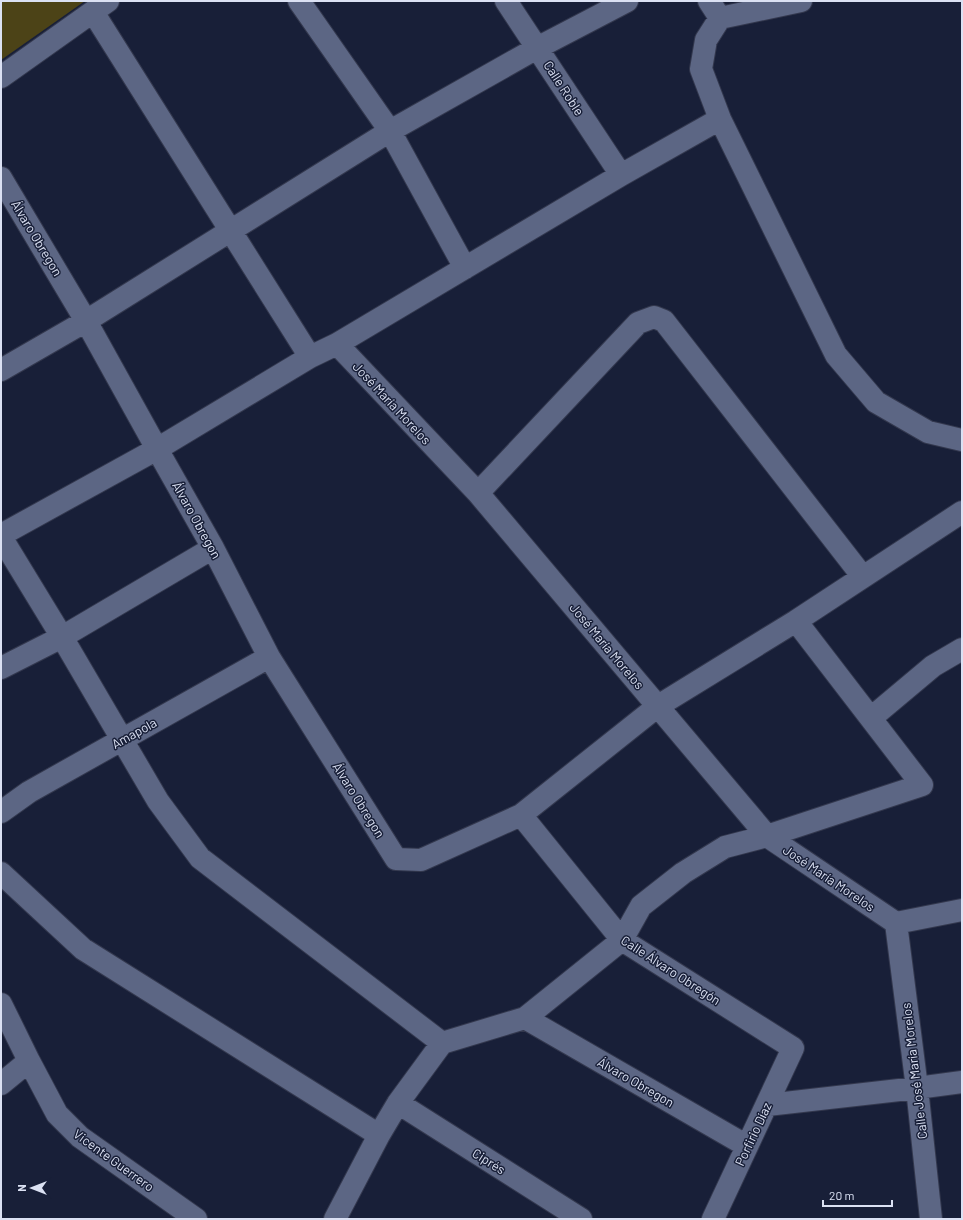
<svg xmlns="http://www.w3.org/2000/svg" width="963" height="1220" viewBox="0 0 963 1220" font-family="Barlow,sans-serif">
  <style>
    .green { fill: #4c4317 }
    .lines { fill: none; stroke-linecap: round; stroke-linejoin: round }
    .minor-casing { stroke: #33384e; stroke-width: 24 }
    .minor { stroke: #5c6684; stroke-width: 22 }
    .labels { text-anchor: middle; dominant-baseline: central; stroke-width: 3; stroke-linejoin: round; paint-order: stroke }
    .street-label { font-size: 13px; fill: #dbe1f3; stroke: #181f38 }
  </style>
  <rect width="100%" height="100%" fill="#181f38"/>
  <path class="green" d="M 1,1 L 85,1 L 1,60 Z"/>
  <g class="lines">
    <defs>
      <path id="minor" d="M 299,1 L 390,131 L 465,268
        M 506,1 L 621,175
        M 709,1 L 720,18
        M 801,1 L 720,18 L 706,40 L 701,69 L 720,119 L 836,355 L 876,402 L 928,432 L 962,440
        M 93,12 L 310,357
        M 1,77 L 108,1
        M 1,178 L 86,321 L 157,449 L 213,548 L 269,657 L 396,859 L 421,860 L 521,815 L 658,706 L 796,621 L 962,512
        M 337,344 L 478,493 L 767,836 L 896,923
        M 1,370 L 86,321 L 390,131 L 537,48 L 627,1
        M 478,493 L 638,323 L 654,317 L 664,321 L 863,577
        M 1,535 L 157,449 L 310,357 L 337,344 L 621,175 L 720,119
        M 1,537 L 62,637 L 158,801 L 200,858 L 442,1043
        M 1,668 L 62,637 L 213,548
        M 871,718 L 933,666 L 962,649
        M 1,812 L 29,792 L 269,657
        M 521,815 L 622,940 L 793,1048 L 713,1219
        M 1,873 L 83,949 L 379,1135
        M 896,923 L 917,1088 L 931,1219
        M 896,923 L 962,910
        M 1,1004 L 29,1061 L 57,1114 L 80,1137 L 196,1219
        M 525,1018 L 747,1146
        M 1,1084 L 29,1061
        M 398,1103 L 581,1219
        M 767,1105 L 917,1088 L 962,1082
        M 335,1219 L 379,1135 L 398,1103 L 442,1043 L 525,1018 L 622,940 L 641,906 L 683,873 L 725,847 L 767,836 L 922,785 L 796,621"/>
    </defs>
    <use href="#minor" class="minor-casing"/>
    <use href="#minor" class="minor"/>
  </g>
  <g class="labels">
    <g class="street-label">
      <text transform="translate(564 88) rotate(57)">Calle Roble</text>
      <text transform="translate(37 238) rotate(59)">Álvaro Obregon</text>
      <text transform="translate(392 403) rotate(47)">José María Morelos</text>
      <text transform="translate(197 520) rotate(61)">Álvaro Obregon</text>
      <text transform="translate(607 646) rotate(50)">José María Morelos</text>
      <text transform="translate(134 733) rotate(-29)">Amapola</text>
      <text transform="translate(359 800) rotate(58)">Álvaro Obregon</text>
      <text transform="translate(829 878) rotate(34)">José María Morelos</text>
      <text transform="translate(671 970) rotate(33)">Calle Álvaro Obregón</text>
      <text transform="translate(914 1071) rotate(-97)">Calle José María Morelos</text>
      <text transform="translate(636 1082) rotate(30)">Álvaro Obregon</text>
      <text transform="translate(753 1134) rotate(-65)">Porfirio Díaz</text>
      <text transform="translate(114 1160) rotate(36)">Vicente Guerrero</text>
      <text transform="translate(489 1161) rotate(32)">Ciprés</text>
    </g>
  </g>
  <rect width="963" height="1220" fill="none" stroke="#dbe1f3" stroke-width="4"/>
  <g transform="translate(32 1188) rotate(270)" stroke="#181f38" stroke-width="3" paint-order="stroke">
  <path d="M0-3L7 15L0 10L-7 15Z" fill="#dbe1f3"/>
  <text y="-6" font-size="11" font-weight="bold" text-anchor="middle" fill="#dbe1f3">N</text>
  </g>
  <path d="M823 1200v6h69v-6" fill="none" stroke="#dbe1f3" stroke-width="2"/>
  <text x="829" y="1200" font-size="12" fill="#dbe1f3" stroke="#181f38" stroke-width="3" paint-order="stroke">20 m</text>
</svg>
